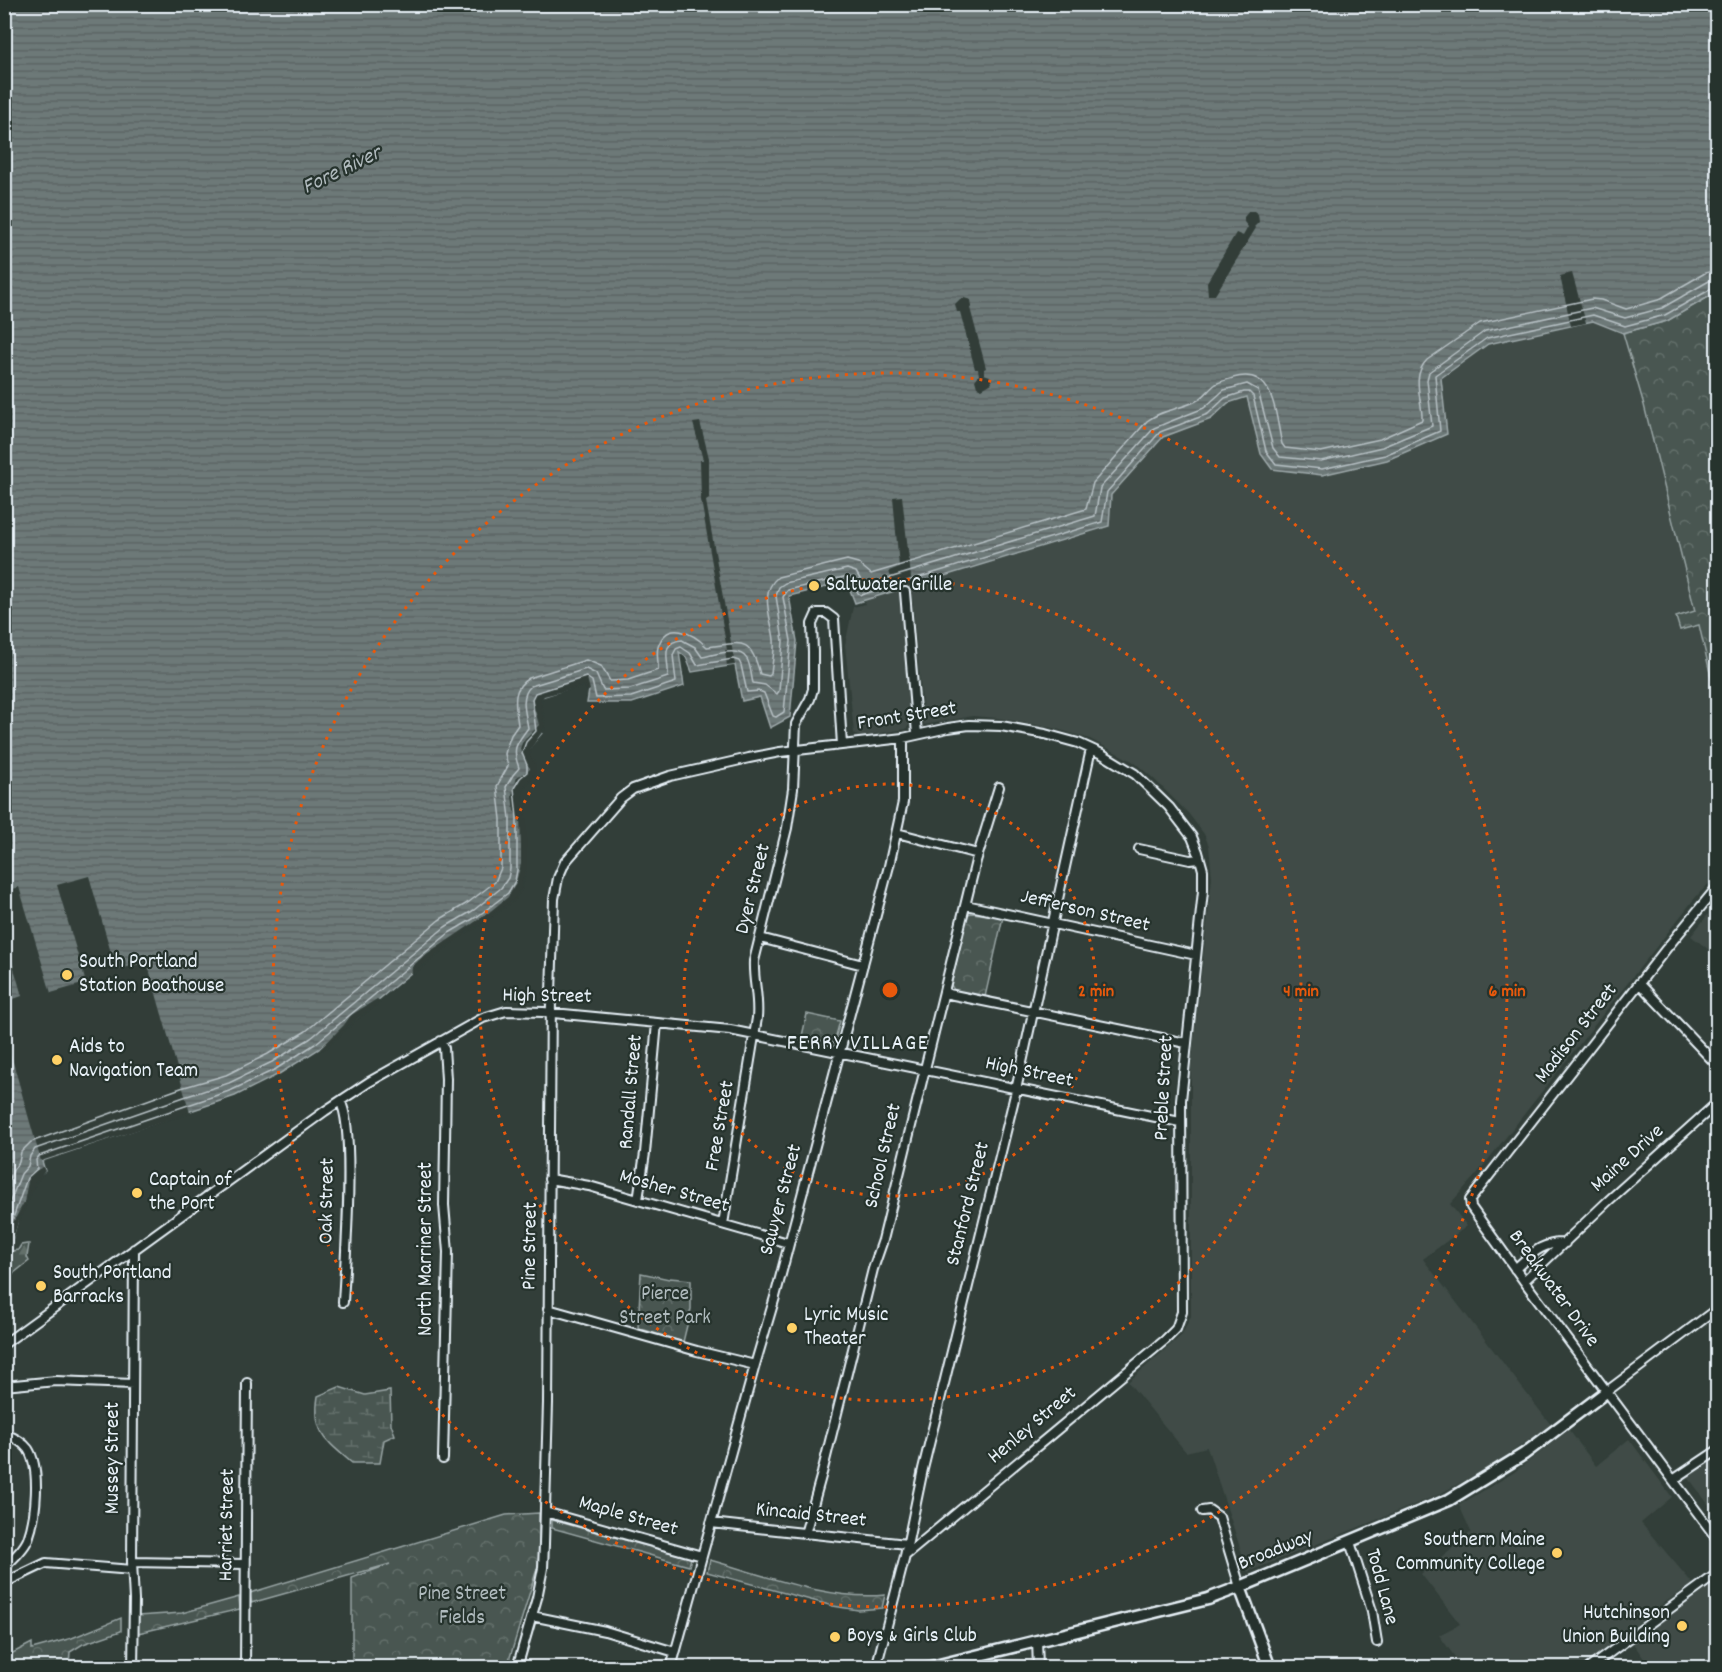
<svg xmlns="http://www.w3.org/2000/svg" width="1722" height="1672" viewBox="0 0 1722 1672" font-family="Dekko,sans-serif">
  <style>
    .built { fill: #3f4b46 }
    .forest { fill: url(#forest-firs); stroke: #98a4a4; stroke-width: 1.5 }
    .wetland { fill: url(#wetland-marsh); stroke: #98a4a4; stroke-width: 1.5 }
    .park { fill: url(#park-crowns); stroke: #98a4a4; stroke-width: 1.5 }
    .water { fill: url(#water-rules); stroke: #9ea9ab; stroke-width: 1.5 }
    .pier { fill: #323e39 }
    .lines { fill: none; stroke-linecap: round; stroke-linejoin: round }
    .shore { stroke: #b7c1c5; stroke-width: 1.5 }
    .minor-casing { stroke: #e8f1f8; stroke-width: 12 }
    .tertiary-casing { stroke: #e8f1f8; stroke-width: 15 }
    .secondary-casing { stroke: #e8f1f8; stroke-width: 15 }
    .minor { stroke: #26332d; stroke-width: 8 }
    .tertiary { stroke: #26332d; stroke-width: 10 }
    .secondary { stroke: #26332d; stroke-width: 10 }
    .ring { fill: none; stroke: #e8590c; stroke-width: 3; stroke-dasharray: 3 6 }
    .poi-dot { fill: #ffd166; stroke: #26332d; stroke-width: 2 }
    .labels { text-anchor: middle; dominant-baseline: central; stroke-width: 4.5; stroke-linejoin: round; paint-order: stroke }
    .poi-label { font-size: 21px; fill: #e8f1f8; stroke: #26332d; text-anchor: start }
    .street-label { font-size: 21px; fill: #e8f1f8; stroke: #26332d }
    .park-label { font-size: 21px; fill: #b0bbbe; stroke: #26332d }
    .water-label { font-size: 22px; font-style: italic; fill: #b1bbbe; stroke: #26332d }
    .neighbourhood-label { font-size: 22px; letter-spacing: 1.5px; fill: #e8f1f8; stroke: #26332d }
    .centre { fill: #e8590c; stroke: #26332d; stroke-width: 3 }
    .ring-label { font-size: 18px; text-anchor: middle; font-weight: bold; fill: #e8590c; stroke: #26332d; stroke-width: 4.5; stroke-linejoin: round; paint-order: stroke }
  </style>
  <defs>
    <pattern id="forest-firs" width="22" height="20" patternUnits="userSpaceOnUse" patternTransform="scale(1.5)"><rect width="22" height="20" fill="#495651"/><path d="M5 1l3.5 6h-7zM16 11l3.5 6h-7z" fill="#636f6b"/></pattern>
    <pattern id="wetland-marsh" width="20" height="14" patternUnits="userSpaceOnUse" patternTransform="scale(1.5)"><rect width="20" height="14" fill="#495651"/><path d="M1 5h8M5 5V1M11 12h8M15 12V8" fill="none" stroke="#636f6b"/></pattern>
    <pattern id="park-crowns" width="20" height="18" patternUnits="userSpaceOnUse" patternTransform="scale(1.5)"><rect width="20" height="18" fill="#495651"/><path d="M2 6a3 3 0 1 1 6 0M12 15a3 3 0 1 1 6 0" fill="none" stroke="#636f6b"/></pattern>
    <pattern id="water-rules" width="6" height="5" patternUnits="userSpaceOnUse" patternTransform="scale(1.5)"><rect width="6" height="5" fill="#6d7978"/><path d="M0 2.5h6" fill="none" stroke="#5b6363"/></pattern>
  </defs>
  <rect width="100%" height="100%" fill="#323e39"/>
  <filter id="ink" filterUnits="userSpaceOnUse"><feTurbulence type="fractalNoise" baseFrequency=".0167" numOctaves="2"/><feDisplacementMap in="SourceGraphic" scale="12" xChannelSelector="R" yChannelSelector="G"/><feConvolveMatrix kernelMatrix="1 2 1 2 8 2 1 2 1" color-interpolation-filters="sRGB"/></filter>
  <g filter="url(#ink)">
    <path class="built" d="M 1593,321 L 1623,333 L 1648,419 L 1695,611 L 1677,617 L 1680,630 L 1698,625 L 1717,701 L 1717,875 L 1695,898 L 1476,1175 L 1450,1204 L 1467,1226 L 1423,1259 L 1551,1425 L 1488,1468 L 1436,1496 L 1248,1572 L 1207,1447 L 1186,1452 L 1128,1382 L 1182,1335 L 1191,1316 L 1191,1065 L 1212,878 L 1209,846 L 1204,834 L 1188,813 L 1154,779 L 1134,762 L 1090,739 L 1053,728 L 997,718 L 973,716 L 924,725 L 911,586 L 1109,526 L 1111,495 L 1164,437 L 1211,419 L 1228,403 L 1247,397 L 1261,454 L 1272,469 L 1322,475 L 1387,460 L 1440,378 L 1488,344 Z
      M 899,576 L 912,721 L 906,729 L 858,737 L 854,733 L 845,645 L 853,607 L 865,604 L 864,600 L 895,591 Z
      M 1717,903 L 1717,956 L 1691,936 Z
      M 1569,1430 L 1596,1466 L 1629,1439 L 1672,1497 L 1641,1523 L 1693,1584 L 1664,1603 L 1582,1667 L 1462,1667 L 1439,1635 L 1460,1624 L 1421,1574 L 1471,1532 L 1459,1505 L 1513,1473 Z
      M 1717,1456 L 1717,1516 L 1688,1477 Z
      M 1717,1578 L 1717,1667 L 1650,1667 L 1632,1642 Z"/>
    <path class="forest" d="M 27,1244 L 29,1244 L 27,1257 L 29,1261 L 5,1280 L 4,1265 L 12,1251 L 18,1250 L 21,1245 Z"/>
    <path class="wetland" d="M 339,1387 L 365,1395 L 390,1391 L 391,1424 L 395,1435 L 384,1440 L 380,1463 L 352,1463 C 327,1441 312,1433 318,1396 Z"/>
    <path class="park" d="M 1717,292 L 1717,703 L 1699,625 L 1680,630 L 1676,617 L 1695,611 L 1644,405 L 1623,333 L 1667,321 Z
      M 972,913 L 1003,917 L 985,997 C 973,996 956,997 951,985 L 966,919 L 968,914 Z
      M 807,1014 L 840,1021 L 834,1043 L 802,1036 Z
      M 641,1273 L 669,1279 L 670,1278 L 691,1280 L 691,1309 L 683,1342 L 638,1328 Z
      M 539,1513 L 539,1562 L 507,1667 L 352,1667 L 352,1578 L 390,1564 L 251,1603 L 250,1593 L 506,1515 Z
      M 552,1520 L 691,1558 L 689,1566 L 552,1528 Z
      M 710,1560 C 764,1575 830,1601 885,1595 L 882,1608 L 858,1610 L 833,1606 L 707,1572 Z
      M 239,1597 L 240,1609 L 138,1633 L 138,1616 L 182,1613 Z
      M 121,1618 L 121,1631 L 83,1644 L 70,1652 L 69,1665 L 62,1668 L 5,1667 L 5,1657 L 32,1643 L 32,1649 L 72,1638 Z"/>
    <path class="water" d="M 5,5 L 1717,5 L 1717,292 L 1667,321 L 1623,333 L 1593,321 L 1488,344 L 1441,378 L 1447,434 L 1387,460 L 1322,475 L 1272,469 L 1261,454 L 1247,397 L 1228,403 L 1211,419 L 1163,437 L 1111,495 L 1109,526 L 855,603 L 847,582 L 789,596 L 797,641 L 790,717 L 770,728 L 760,697 L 742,701 L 735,665 L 692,672 L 686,657 L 679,652 L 684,686 L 632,703 L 587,703 L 589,690 L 586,683 L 538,698 L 542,733 L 531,746 L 527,754 L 533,763 L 520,789 L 523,871 L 512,897 L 453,938 L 319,1049 L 279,1074 L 235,1096 L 42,1161 L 45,1171 L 33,1180 L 18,1219 L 5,1265 Z"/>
    <path class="pier" d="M 1249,211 L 1254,211 L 1258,214 L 1259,222 L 1254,227 L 1256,228 L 1215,295 L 1208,295 L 1207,282 L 1236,233 L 1243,236 L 1248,227 L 1244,222 L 1244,217 Z
      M 1572,273 L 1586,323 L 1571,326 L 1560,276 Z
      M 964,298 L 971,300 L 972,307 L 970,308 L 986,368 L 984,369 L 984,374 L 990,376 L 992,383 L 982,389 L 977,387 L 975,380 L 979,375 L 978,369 L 975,369 L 960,312 L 957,312 L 955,304 L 960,299 Z
      M 700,422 L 709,458 L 709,499 L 706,501 L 735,665 L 727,666 L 725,650 L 727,650 L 701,500 L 700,460 L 703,460 L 693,423 Z
      M 902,496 L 912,586 L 895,591 L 889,571 L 899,567 L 893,497 Z
      M 581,678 L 587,678 L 590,690 L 587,692 L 584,686 L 544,696 L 541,700 L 545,728 L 531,748 L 530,753 L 535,763 L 535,774 L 523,789 L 522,797 L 526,820 L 526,871 L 521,889 L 514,900 L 483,923 L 455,940 L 411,976 L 412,967 L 419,960 L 488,913 L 508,897 L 515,885 L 521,864 L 521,847 L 520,820 L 514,811 L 512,795 L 517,777 L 529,770 L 530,768 L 525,762 L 520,749 L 522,743 L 539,725 L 532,699 L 535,693 Z
      M 89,876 L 116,970 L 147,962 L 190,1113 L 41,1161 L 5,1034 L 5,1002 L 22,996 L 5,937 L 5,891 L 19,887 L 51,993 L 86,983 L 57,885 Z
      M 377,999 L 381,1001 L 357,1019 L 322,1051 L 320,1049 L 344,1025 L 351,1015 Z
      M 43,1167 L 45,1171 L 36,1182 L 18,1222 L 5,1265 L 6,1242 L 13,1223 L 24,1202 L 29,1176 L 31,1173 Z"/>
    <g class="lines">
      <path class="shore" d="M 4,1195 L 13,1170 L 19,1162 L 21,1152 L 31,1142 L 181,1088 L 226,1075 L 268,1054 L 306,1031 L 439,920 L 469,902 L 495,882 L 501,868 L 501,819 L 497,786 L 508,766 L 505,754 L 507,746 L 511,735 L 518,725 C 516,707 510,689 529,678 L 586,660 L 601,666 L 610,681 L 628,680 L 658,670 C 659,663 656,655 658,647 C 667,619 693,633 707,647 C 741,643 750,635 760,674 L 769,676 L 771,674 C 772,663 775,651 774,640 C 772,619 758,593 778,577 L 847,560 L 858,563 L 871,574 L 1086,509 L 1093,483 L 1147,421 C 1162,409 1183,409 1198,400 C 1205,396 1209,389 1216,384 C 1221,381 1227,380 1233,378 C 1275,365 1275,415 1282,444 L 1285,448 L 1321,452 L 1380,439 L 1422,420 C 1423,400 1410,377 1427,360 L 1480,323 L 1592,299 L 1601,300 L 1626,309 L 1658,300 L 1705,273 L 1718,270
        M 4,1217 L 21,1174 L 28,1166 L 30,1156 L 35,1149 L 184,1097 L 229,1083 L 272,1062 L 311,1038 L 445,927 L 474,910 L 501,888 L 508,878 L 510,869 L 510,818 L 506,787 L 513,775 L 519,768 C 512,749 515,745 528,728 C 526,714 519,697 531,686 L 586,669 L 596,674 L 603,690 L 630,689 L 668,677 C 670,662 658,642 682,640 L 695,647 L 702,657 C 714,655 739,645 747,659 C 751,666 751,676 753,683 L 765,685 L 777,694 L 779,691 L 783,641 L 776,596 L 779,587 L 785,583 L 847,569 L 856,572 L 863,584 L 866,585 L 1095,516 L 1100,488 L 1154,428 L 1204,408 L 1224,390 L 1247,384 L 1258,390 L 1273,448 L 1280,457 L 1321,461 L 1382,447 L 1432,426 L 1427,380 L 1429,372 L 1485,331 L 1592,308 L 1625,318 L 1662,308 L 1709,281 L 1718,279
        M 4,1244 L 27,1178 L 37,1169 L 36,1160 L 39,1156 L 232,1090 L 276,1069 L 315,1044 L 449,933 L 478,916 L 508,893 L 515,881 L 517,870 L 517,818 L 514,788 L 520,778 L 527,772 L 527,765 L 522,753 L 526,742 L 536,731 L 532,699 L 535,693 L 586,677 L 592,681 L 596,698 L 631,697 L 676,682 L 673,655 L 676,649 L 681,647 L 690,653 L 697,665 L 733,659 L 739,661 L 741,665 L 747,692 L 759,691 L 764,693 L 773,716 L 776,717 L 784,712 L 791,641 L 783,597 L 788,590 L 848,576 L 853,580 L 858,593 L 861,595 L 1102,522 L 1107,492 L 1160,432 L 1208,414 L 1225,398 L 1244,392 L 1249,392 L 1253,396 L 1266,451 L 1276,464 L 1322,469 L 1385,455 L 1440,431 L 1435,375 L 1487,338 L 1593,315 L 1625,326 L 1665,315 L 1713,288 L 1718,287"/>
      <defs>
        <path id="minor" d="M 905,592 L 917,734
          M 897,833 L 978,854
          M 1139,849 L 1190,860 L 1200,859
          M 1718,886 L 1666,949 L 1470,1200 L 1471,1207 L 1524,1281 L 1718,1540
          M 966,905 L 1196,955
          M 760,938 L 863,965
          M 1639,983 L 1718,1066
          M 944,993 L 1186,1043
          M 441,1041 L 444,1048 L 446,1079 L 444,1205 L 448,1252 L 443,1459
          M 340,1101 C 356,1126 345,1266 343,1302
          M 549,1179 L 589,1186 L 788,1243
          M 638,1200 L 645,1153 L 657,1023
          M 723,1224 L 757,1018 C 759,996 753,982 754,961 L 787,828 L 793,789 L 796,724 L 810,699 L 813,689 L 813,652 L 812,624 L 817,613 L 826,613 L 834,619 L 842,745
          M 1515,1269 C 1532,1254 1541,1242 1565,1243
          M 1524,1281 L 1608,1201 L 1718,1102
          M 548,1309 L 697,1351 L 755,1365
          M 4,1344 L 325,1111 L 369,1082 L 483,1018 L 506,1011 L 543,1012 L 730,1030 L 1180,1122
          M 4,1386 L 56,1381 L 133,1384
          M 1606,1392 L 1718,1308
          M 4,1434 C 13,1437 22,1441 28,1449 C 41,1469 36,1517 28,1539 C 24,1549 12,1560 4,1567
          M 1673,1480 L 1718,1450
          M 1202,1511 L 1209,1510 L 1219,1517 L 1240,1587
          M 545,1512 L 702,1556
          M 711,1523 L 907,1544
          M 805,1534 L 822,1473 L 873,1269 L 883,1240 L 976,861 L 999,787
          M 1350,1542 L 1372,1611 L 1377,1642
          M 132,1562 L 244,1564
          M 4,1583 L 46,1563 L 132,1570
          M 532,1616 L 605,1631 L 675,1652
          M 1037,1640 L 1038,1668
          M 133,1668 L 134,1600 L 132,1562 L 134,1249
          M 245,1668 L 247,1383
          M 517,1668 L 537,1598 L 543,1568 L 544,1544 L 548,1403 L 551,993 L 554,899 L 558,878 L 565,862 L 621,798 L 633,789 L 670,776 L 749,758 L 780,752 L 903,738 L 948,728 L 969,725 L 1001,726 L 1045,734 L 1078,743 L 1102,754 L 1135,774 L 1169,807 L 1192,837 L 1198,852 L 1203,870 L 1203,891 L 1181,1100 L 1182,1312 L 1176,1329 L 1165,1340 L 905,1556
          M 671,1668 L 755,1365 L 775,1297 L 889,866 L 903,802 L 903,738
          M 876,1668 L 905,1556 L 923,1469 L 1014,1099 L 1091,749
          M 1589,1668 L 1718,1573"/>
        <path id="tertiary" d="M 1270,1668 L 1240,1587 L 1449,1500 L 1524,1454 L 1606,1392"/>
        <path id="secondary" d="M 927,1668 L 1208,1599 L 1240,1587"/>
      </defs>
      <use href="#minor" class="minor-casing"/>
      <use href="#tertiary" class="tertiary-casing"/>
      <use href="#secondary" class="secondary-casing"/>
      <use href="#minor" class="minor"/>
      <use href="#tertiary" class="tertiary"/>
      <use href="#secondary" class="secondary"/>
    </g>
  </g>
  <g class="ring">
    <circle cx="890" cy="990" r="206"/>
    <circle cx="890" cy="990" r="411"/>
    <circle cx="890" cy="990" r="617"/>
  </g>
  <g class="poi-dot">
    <circle cx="814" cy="586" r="6"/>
    <circle cx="67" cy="975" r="6"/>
    <circle cx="57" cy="1060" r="6"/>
    <circle cx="137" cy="1193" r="6"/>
    <circle cx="41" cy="1286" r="6"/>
    <circle cx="792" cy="1328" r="6"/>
    <circle cx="1557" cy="1553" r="6"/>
    <circle cx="1682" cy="1626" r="6"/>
    <circle cx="835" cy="1637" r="6"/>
  </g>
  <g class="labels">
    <g class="poi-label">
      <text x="826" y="586">Saltwater Grille</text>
      <text x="79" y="963">South Portland<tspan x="79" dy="24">Station Boathouse</tspan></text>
      <text x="69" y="1048">Aids to<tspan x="69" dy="24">Navigation Team</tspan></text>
      <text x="149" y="1181">Captain of<tspan x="149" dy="24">the Port</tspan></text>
      <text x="53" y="1274">South Portland<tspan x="53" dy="24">Barracks</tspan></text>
      <text x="804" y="1316">Lyric Music<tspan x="804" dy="24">Theater</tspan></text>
      <text x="1545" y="1541" text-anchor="end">Southern Maine<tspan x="1545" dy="24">Community College</tspan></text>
      <text x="1670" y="1614" text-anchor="end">Hutchinson<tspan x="1670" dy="24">Union Building</tspan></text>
      <text x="847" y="1637">Boys &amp; Girls Club</text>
    </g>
    <g class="street-label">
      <text transform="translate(907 717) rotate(-9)">Front Street</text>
      <text transform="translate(754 889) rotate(-76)">Dyer Street</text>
      <text transform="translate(1085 912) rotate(13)">Jefferson Street</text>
      <text transform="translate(547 997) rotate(1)">High Street</text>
      <text transform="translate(1577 1034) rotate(-52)">Madison Street</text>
      <text transform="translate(1029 1073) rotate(12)">High Street</text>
      <text transform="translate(1165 1088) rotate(-87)">Preble Street</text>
      <text transform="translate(632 1092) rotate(-85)">Randall Street</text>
      <text transform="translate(721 1126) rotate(-80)">Free Street</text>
      <text transform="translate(884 1156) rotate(-77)">School Street</text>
      <text transform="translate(1628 1159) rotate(-42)">Maine Drive</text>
      <text transform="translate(674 1192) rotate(16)">Mosher Street</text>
      <text transform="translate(782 1200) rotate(-75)">Sawyer Street</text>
      <text transform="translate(328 1201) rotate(-89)">Oak Street</text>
      <text transform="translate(969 1204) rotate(-76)">Stanford Street</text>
      <text transform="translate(531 1246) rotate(-89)">Pine Street</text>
      <text transform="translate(427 1249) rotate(-90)">North Marriner Street</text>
      <text transform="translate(1553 1289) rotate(54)">Breakwater Drive</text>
      <text transform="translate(1033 1426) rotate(-40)">Henley Street</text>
      <text transform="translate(114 1458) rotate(-90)">Mussey Street</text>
      <text transform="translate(811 1516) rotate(6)">Kincaid Street</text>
      <text transform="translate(628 1517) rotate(16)">Maple Street</text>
      <text transform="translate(228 1525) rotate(-89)">Harriet Street</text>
      <text transform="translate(1276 1551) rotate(-22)">Broadway</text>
      <text transform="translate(1381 1587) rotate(75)">Todd Lane</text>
    </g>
    <g class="park-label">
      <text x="665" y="1295">Pierce<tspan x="665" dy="24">Street Park</tspan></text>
      <text x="462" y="1595">Pine Street<tspan x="462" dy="24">Fields</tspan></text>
    </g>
    <g class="water-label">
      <text transform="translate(342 171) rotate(-26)">Fore River</text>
    </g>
    <g class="neighbourhood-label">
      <text x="858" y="1044">FERRY VILLAGE</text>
    </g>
  </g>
  <circle cx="890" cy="990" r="9" class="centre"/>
  <g class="ring-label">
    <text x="1096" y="996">2 min</text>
    <text x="1301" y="996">4 min</text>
    <text x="1507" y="996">6 min</text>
  </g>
  <rect width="1722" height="1672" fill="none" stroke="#26332d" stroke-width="24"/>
  <rect x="12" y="12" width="1698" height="1648" fill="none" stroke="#e8f1f8" stroke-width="2" filter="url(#ink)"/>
</svg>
